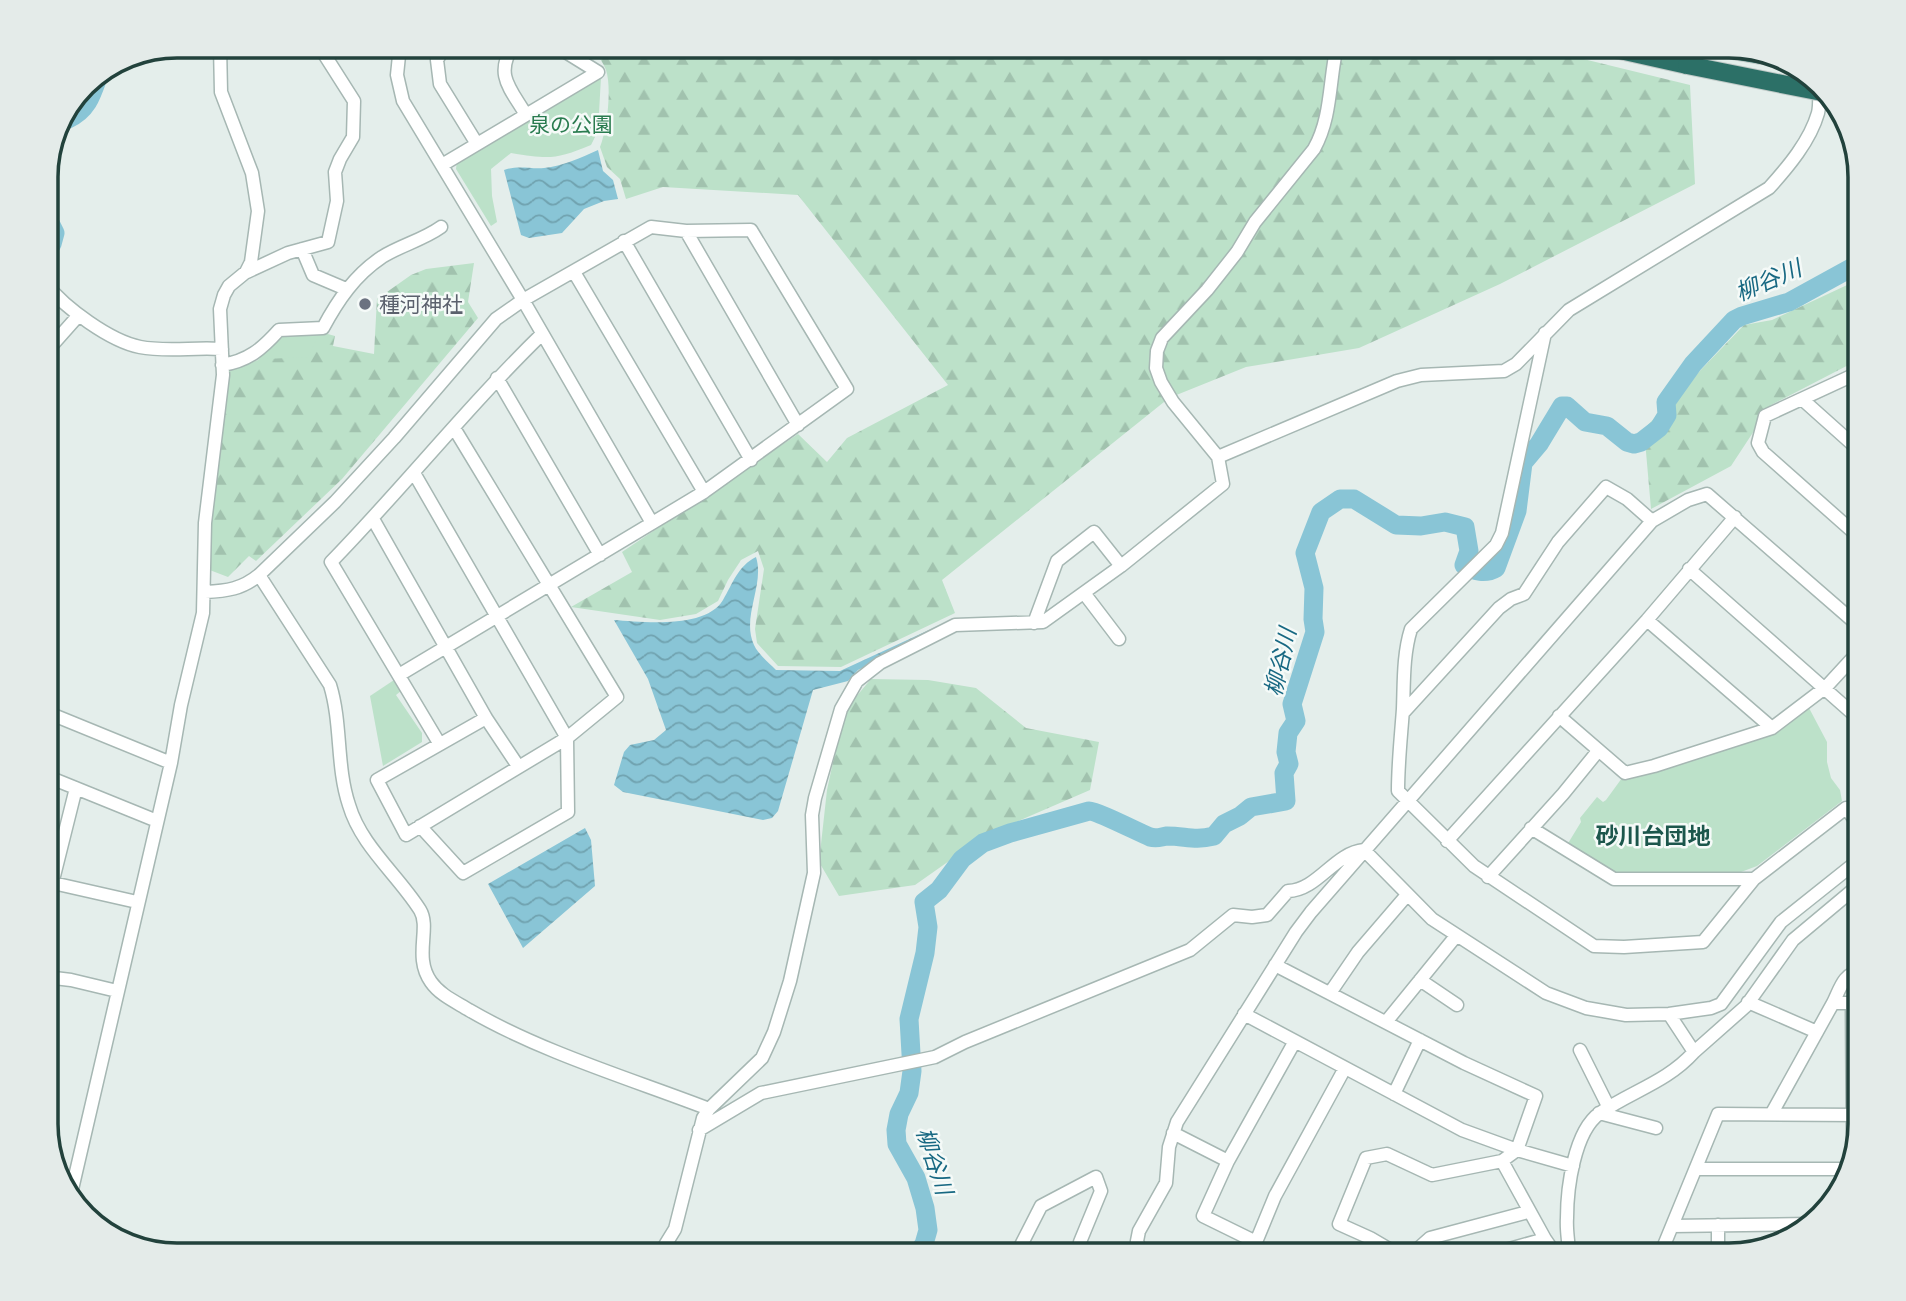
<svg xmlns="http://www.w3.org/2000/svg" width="1906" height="1301" viewBox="0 0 1906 1301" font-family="Raleway,'Noto Sans JP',sans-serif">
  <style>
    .forest { fill: url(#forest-firs) }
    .park { fill: #bce1c9 }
    .water { fill: url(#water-waves) }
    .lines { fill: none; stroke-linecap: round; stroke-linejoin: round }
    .river { stroke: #89c5d6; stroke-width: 19 }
    .minor-casing { stroke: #a6b7b3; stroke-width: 15 }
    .highway-casing { stroke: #c1cac8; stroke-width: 20 }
    .minor { stroke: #fff; stroke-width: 12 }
    .highway { stroke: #2c7067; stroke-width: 18 }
    .highway-bridge-casing { stroke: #c1cac8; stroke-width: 20; stroke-linecap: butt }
    .highway-bridge { stroke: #2c7067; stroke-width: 18 }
    .worship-dot { fill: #6b7280; stroke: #f5faf8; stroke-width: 2.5 }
    .labels { text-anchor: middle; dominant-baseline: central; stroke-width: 5; stroke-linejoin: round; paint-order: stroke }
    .park-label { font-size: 21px; fill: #297b4f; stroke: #f5faf8 }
    .worship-label { font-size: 21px; fill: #5b616d; stroke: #f5faf8; text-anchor: start }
    .water-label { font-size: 23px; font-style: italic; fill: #176882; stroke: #f5faf8 }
    .neighbourhood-label { font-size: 23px; font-weight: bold; fill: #1c564c; stroke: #f5faf8 }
    .rim { fill: none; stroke: #22423c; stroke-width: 3.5 }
  </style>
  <defs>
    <pattern id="forest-firs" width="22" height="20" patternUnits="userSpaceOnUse" patternTransform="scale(1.75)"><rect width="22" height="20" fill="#bce1c9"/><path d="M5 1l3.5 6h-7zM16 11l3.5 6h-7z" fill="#a1c2ae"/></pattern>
    <pattern id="water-waves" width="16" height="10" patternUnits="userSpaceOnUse" patternTransform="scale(1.75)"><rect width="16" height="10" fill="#89c5d6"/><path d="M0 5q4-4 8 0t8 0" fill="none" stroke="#70a2af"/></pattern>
  </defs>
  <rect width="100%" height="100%" fill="#e4eeeb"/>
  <path class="forest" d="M 592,46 L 1530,46 L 1690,85 L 1695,184 L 1500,284 L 1359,348 L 1246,367 L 1169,398 L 942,580 L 955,613 L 841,667 L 778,666 L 757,643 L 755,629 L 764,569 L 758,551 L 741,560 L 728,580 L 718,601 L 696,614 L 660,620 L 571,607 L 632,572 L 622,552 L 798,434 L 827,462 L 847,438 L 948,385 L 798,195 L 663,187 L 626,199 L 620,179 L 607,167 L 600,147 C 607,130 612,88 606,70 C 603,62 596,53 592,46 Z
    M 474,263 L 468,302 L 478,318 L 342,479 L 256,561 L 249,556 L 228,577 L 207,569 L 211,505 L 228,371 L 258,360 L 280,333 L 317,331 L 335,336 L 333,346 L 374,354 L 377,299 L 411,275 L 426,269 Z
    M 1860,279 L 1860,359 L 1771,405 L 1731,466 L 1651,509 L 1644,429 L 1744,325 L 1772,320 Z
    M 871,679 L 928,680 L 976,688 L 1026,728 L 1099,742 L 1090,790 L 986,835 L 915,885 L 839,896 L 819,862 L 827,790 L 844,711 Z"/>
  <path class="park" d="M 601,77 L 598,131 L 591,145 C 555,160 549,159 511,153 L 491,169 L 492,196 L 497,222 L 491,226 L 456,169 L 457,161 Z
    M 320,332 L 308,357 L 266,359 L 264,354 L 280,334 Z
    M 394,680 L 401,691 L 396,695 L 422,733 L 422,742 L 383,766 L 370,696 Z
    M 1809,708 L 1827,742 L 1827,762 L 1831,778 L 1840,790 L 1842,801 L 1757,866 L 1741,872 L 1616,876 L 1567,845 L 1581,822 L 1580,818 L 1597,797 L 1603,802 L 1606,800 L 1622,778 L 1773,735 Z"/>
  <path class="water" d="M 598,150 L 603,171 L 613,180 L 618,199 L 604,201 L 584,209 L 562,233 L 529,238 L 521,235 L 504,170 C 518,165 529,169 544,168 C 563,166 580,158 598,150 Z
    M 756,557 C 765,585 741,617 754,645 C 758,654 769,663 776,670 L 840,671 L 942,624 L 944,628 L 858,670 L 848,681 L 813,690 L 778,811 L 772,818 L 763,820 L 623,792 L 614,785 L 624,752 L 630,745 L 654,740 L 666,730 L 648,679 L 614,620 C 643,622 706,629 723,600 C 733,583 738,566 756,557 Z
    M 585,828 L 591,840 L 595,886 L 523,948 L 488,884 Z"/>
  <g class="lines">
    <path class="river" d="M 68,119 C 88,110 92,94 99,74
      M 46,215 L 55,233 L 52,244 L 46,248
      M 916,1255 L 924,1244 L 928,1230 L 925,1208 L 916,1178 L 897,1144 L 896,1130 L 899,1114 L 909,1093 L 912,1071 L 909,1019 L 925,953 L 928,927 L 924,902 L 939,890 L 962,859 L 983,843 L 1010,833 L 1089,811 C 1097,811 1138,832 1150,837 C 1157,839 1160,837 1167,836 C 1186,836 1194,841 1214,836 L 1224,824 L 1240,816 L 1251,807 L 1286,801 L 1284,773 L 1289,764 L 1286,752 L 1288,733 L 1296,721 L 1292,704 L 1315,632 L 1313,619 L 1314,588 L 1305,553 L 1321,512 L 1340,499 L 1354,499 L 1396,525 L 1421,526 L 1445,522 L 1465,527 L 1469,551 L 1464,565 C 1474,572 1486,574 1496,568 L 1517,511 L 1523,463 L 1539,444 L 1562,406 L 1567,406 L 1585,422 L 1607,426 L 1627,442 L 1634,444 L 1641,442 L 1659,428 L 1667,415 L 1666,402 L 1693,364 L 1734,320 L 1742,316 L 1789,302 L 1860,263"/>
    <defs>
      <path id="minor" d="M 445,46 L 437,60 L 440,84 L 477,144
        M 513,46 C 494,75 511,89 526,115
        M 442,165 L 598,72 L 556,46
        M 686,231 L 798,425
        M 624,241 L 751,460
        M 302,249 L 313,275 L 346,289
        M 247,272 L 288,253 L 328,242 L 337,201 L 335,172 L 340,159 L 353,137 L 354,101 L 319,46
        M 574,272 L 704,492
        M 46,284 C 65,308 110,341 140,347 C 166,352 195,347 222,349
        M 1545,333 L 1502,533 L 1496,545 L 1411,629 C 1403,654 1404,683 1403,709 C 1401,737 1398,763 1398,791 L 1474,866 L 1594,946 L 1624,947 L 1703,942 L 1754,879 L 1846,808 L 1860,827
        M 46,352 L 78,316
        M 222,365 C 248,361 262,349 279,330 L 323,328 C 338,300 355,275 382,257 C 401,245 423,240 441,227
        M 1860,372 L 1765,416 L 1758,443 L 1763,452 L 1860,538
        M 497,378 L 600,555
        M 1803,400 L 1860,451
        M 454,428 L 617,697 L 567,738 L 406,835 L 377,780 L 486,718
        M 1218,457 L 1397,381 L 1421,375 L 1504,371 L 1516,364 L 1569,310 L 1769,188 C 1788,167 1810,141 1818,113 C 1820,105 1819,95 1819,86
        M 414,473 L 567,738 L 568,812 L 463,873 L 420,826
        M 373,519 L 486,718 L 518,766
        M 1689,569 L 1860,720
        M 259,575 L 330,685 C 342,724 336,766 349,805 C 361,846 398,875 420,910 C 431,928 413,957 431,982 C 440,995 456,1002 469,1010 C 541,1052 631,1079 709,1109
        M 205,592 C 227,591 242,589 259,575 L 335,502 L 394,438 L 496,319 L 523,300 L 403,101 L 397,75 L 400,46
        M 1084,593 L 1119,639
        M 1647,620 L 1772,728
        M 1034,623 L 1057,561 L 1094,532 L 1121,566
        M 399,675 L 704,492 L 847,389 L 751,230 L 686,231 L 651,227 L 523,300 L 652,523
        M 46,712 L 171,763
        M 1403,713 L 1499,608 L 1511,599 L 1524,594 L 1558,542 L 1606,487 L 1627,499 L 1652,521
        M 1559,716 L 1625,773 L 1654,766 L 1772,728 L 1826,687 L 1860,650
        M 439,743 L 331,562 C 403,488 468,406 542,334
        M 46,776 L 157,821
        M 1531,828 L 1614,879 L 1754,879
        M 1447,841 L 1647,620 L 1735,517
        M 1364,850 L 1432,919 L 1546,993 L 1586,1008 L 1626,1015 L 1669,1014 L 1711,1008 L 1721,1004 L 1781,922 L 1860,859
        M 1488,877 L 1563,794 L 1598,751
        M 53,883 L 137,902
        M 46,891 L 50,892 L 76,788
        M 1275,965 L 1464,1063 L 1536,1096 L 1517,1150 L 1502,1161 L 1432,1175 L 1387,1154 L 1366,1158 L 1339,1224 L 1370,1238 L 1399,1255
        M 46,977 L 71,980 L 117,991
        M 1420,980 L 1457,1005
        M 1330,993 L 1358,952 L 1407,895
        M 1748,1002 L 1817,1032
        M 1833,1003 C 1840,989 1844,972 1860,972
        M 1852,1003 L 1853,1148
        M 1244,1014 L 1462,1130 L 1517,1150 L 1573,1166
        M 1386,1022 L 1456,936
        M 1295,1041 L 1228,1161 L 1203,1216 L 1256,1242 L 1275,1196 L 1345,1068
        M 1580,1050 L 1609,1108
        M 1694,1052 L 1746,1006 L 1793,940 L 1860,884
        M 1394,1094 L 1420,1040
        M 1599,1113 L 1656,1128
        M 1772,1113 L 1833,1003 L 1860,1003
        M 699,1130 L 761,1093 L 935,1057 L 965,1042 L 1190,950 L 1233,915 L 1252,917 L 1267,915 L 1288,891 C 1318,890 1334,853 1364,850
        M 1173,1133 L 1228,1161
        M 1696,1169 L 1847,1169
        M 70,1198 L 171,763 L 181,705 L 203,613 L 205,523 L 223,375 L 220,309 L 224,295 L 229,286 L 246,272 L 251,262 L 258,211 L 252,173 L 221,92 L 220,46
        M 1718,1225 L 1718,1255
        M 1672,1226 L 1809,1224
        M 1545,1239 L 1556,1255
        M 659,1255 L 675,1229 L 703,1118 L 709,1109 L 762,1058 L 774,1032 L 790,981 L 814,873 L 812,815 L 815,798 L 841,709 L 857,681 L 880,663 L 955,625 L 1043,622 L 1121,566 L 1223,484 L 1218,457 L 1173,402 L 1161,382 L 1156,368 L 1157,351 L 1162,338 L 1207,290 L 1237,252 L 1255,222 L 1314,149 C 1332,117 1329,80 1337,46
        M 1016,1255 L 1041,1206 L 1096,1177 L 1101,1191 L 1080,1242 L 1084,1255
        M 1142,1255 L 1137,1241 L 1139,1231 L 1166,1183 L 1169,1147 L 1177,1122 L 1296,932 L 1311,912 L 1652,521 L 1688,500 L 1707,494 L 1860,627
        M 1411,1255 L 1430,1238 L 1528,1212
        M 1488,1255 L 1545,1239 L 1502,1161
        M 1569,1255 C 1569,1243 1566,1231 1567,1218 C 1567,1189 1574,1131 1600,1113 C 1632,1091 1667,1082 1694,1052 L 1669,1014
        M 1660,1255 L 1718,1114 L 1860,1115"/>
      <path id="highway" d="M 1602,46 L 1687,65
        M 1709,46 L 1761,55"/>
    </defs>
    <use href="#minor" class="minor-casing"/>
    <use href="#highway" class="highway-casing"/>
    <use href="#minor" class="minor"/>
    <use href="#highway" class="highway"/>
    <defs>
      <path id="highway-bridge" d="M 1687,65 L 1827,93"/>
    </defs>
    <use href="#highway-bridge" class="highway-bridge-casing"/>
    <use href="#highway-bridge" class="highway-bridge"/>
  </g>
  <circle class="worship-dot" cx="365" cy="304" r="7"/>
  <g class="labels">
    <g class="park-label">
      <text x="571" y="124">泉の公園</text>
    </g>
    <g class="worship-label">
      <text x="379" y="304">種河神社</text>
    </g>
    <g class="water-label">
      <text transform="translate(1768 280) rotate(-23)">柳谷川</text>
      <text transform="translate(1280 662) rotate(-77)">柳谷川</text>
      <text transform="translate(935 1161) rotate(72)">柳谷川</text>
    </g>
    <g class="neighbourhood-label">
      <text x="1653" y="835">砂川台団地</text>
    </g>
  </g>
  <path d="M0 0H1906V1301H0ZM177 58H1729A119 119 0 0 1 1848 177V1124A119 119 0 0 1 1729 1243H177A119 119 0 0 1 58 1124V177A119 119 0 0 1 177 58Z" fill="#e4ebe9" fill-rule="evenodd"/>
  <path class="rim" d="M177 58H1729A119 119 0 0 1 1848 177V1124A119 119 0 0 1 1729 1243H177A119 119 0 0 1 58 1124V177A119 119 0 0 1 177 58Z"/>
</svg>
